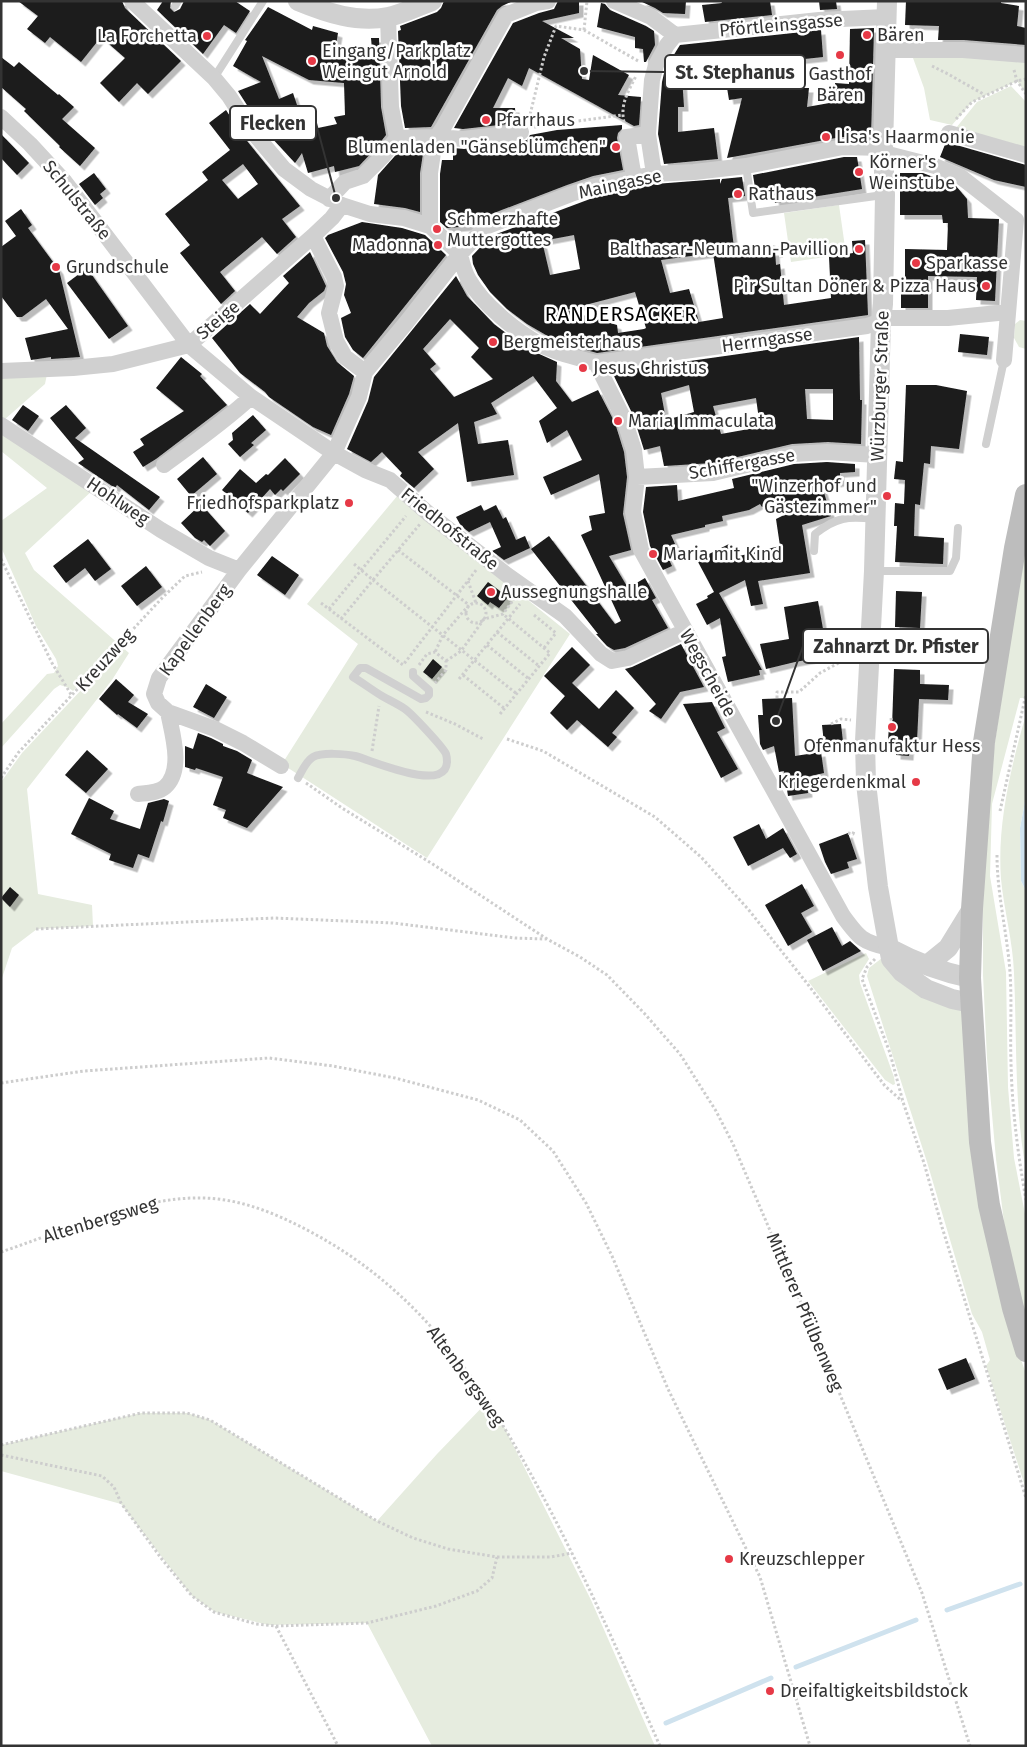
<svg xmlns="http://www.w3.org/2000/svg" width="1027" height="1747" viewBox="0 0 1027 1747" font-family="'Fira Sans',sans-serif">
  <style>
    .green { fill: #e6ecdf }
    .water { fill: #cfe2ee }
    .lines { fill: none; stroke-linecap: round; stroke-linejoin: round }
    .stream { stroke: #cfe2ee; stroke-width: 5 }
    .building { fill: #1a1a1a; fill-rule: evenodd; filter: url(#shadow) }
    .path { stroke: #cdcdcd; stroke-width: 3; stroke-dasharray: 2.5 2.5; stroke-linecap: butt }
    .service { stroke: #d0d0d0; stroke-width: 8 }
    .minor { stroke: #d0d0d0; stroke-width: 16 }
    .tertiary { stroke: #d0d0d0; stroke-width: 20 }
    .secondary { stroke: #bdbdbd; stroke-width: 22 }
    .poi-dot { fill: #e63946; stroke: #fff; stroke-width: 2 }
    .labels { text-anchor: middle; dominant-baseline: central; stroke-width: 5; stroke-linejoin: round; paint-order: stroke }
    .street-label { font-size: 18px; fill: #333; stroke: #fff }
    .poi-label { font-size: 18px; fill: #333; stroke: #fff; text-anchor: start }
    .quarter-label { font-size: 20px; letter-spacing: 1px; fill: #000; stroke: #fff }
    .leader { fill: none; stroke: #333; stroke-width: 2 }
    .callout-dot { fill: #333; stroke: #fff; stroke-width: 2 }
    .callout { fill: #fff; stroke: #333; stroke-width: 2 }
    .callout-label { font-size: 19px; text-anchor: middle; font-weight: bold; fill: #333 }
  </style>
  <defs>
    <filter id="shadow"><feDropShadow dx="4.5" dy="4.5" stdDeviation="0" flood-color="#0004"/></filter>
  </defs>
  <rect width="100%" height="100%" fill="#fff"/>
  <path class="green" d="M 1026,56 L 1026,94 L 1017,81 L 972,102 L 952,125 L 930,120 L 924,88 L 913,58 Z
    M 1011,86 L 1026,102 L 1026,148 L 956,128 L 977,102 Z
    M 839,205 L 846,254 L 791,262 L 784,213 Z
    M 1020,320 L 1026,321 L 1026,349 L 1019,347 L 1014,338 L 1015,324 Z
    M 47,374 L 45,384 L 4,420 L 1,419 L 1,376 Z
    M 1,429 L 94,489 L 25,553 L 34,570 L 129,653 L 112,680 L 27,789 L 38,894 L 92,905 L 93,926 L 37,929 L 12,948 L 1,981 L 1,782 L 22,753 L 84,687 L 80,684 L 73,691 L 69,688 L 60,685 L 54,689 L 1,748 L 1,724 L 47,674 L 54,673 L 58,666 L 56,659 L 36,626 L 1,547 L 1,521 L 47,488 L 1,451 Z
    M 398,495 L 570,634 L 427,858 L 282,764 L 358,644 L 307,604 Z
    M 1026,531 L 1026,698 L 1020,698 L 992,804 L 990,876 L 1006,972 L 1008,1087 L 1014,1158 L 1026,1219 L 1026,1321 L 1005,1230 L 996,1159 L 987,1058 L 983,975 L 983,911 L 985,810 Z
    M 1026,714 L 1026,796 L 1020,828 L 1021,881 L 1026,891 L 1026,1170 C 1014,1105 1017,1039 1014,973 C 1013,942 1004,910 1001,879 C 997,824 1011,767 1026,714 Z
    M 866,953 L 869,959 L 859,975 L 860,983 L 894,1077 L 895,1084 L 893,1085 L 885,1080 L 808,981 Z
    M 882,958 L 962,1010 L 1018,1351 L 1026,1374 L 1026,1489 L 986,1366 L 990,1360 L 982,1332 L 972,1314 L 927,1162 L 867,976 L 869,968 Z
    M 490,1399 L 591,1600 L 655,1746 L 432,1746 L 367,1623 L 269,1625 L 215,1612 L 192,1596 L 121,1504 L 1,1471 L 1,1445 L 141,1413 L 187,1413 L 210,1420 L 377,1521 L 437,1454 Z"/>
  <path class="water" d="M 1026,796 L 1026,891 L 1021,881 L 1020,828 Z"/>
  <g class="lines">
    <path class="stream" d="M 947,1610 L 1020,1584
      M 796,1667 L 916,1620
      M 666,1723 L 771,1678"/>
  </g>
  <path class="building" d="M 18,1 L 122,1 L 125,8 L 181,61 L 148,94 L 137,83 L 119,102 L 100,83 L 125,58 L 101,37 L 81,62 L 50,37 L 45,43 L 27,29 L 38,16 Z
    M 163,1 L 171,1 L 170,8 L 174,12 L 180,9 L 184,1 L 235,1 L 250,11 L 236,33 L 224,25 L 203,54 L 157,10 Z
    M 444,1 L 513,1 L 502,6 L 497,10 L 431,127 L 405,128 L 401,106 L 398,31 L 401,30 L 400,26 L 437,12 L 441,8 Z
    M 558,1 L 579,1 L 579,13 L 542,21 L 574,38 L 561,38 L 580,49 L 582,79 L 589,80 L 593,55 L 629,75 L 618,95 L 641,97 L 639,125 L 634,126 L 529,68 L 522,86 L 508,78 L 493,108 L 515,108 L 516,123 L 463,129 L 454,128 L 513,23 L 539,13 L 554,9 Z
    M 640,1 L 686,1 L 685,14 L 663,13 L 655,8 Z
    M 721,1 L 770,1 L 772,15 L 705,22 L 702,5 L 722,3 Z
    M 819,1 L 836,1 L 837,9 L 820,10 Z
    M 906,1 L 1001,1 L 1001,3 L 1019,6 L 1017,26 L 1026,28 L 1026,45 L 964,40 L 938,40 L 939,26 L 905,25 Z
    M 601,3 L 605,4 L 610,10 L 646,26 L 654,31 L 655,45 L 646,62 L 644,62 L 643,49 L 635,48 L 635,37 L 597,27 Z
    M 268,7 L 312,30 L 313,26 L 338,33 L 335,51 L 362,53 L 362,49 L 372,49 L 371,38 L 379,38 L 381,107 L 386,135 L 375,149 L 359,166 L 335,172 L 334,166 L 308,173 L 302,153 L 295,163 L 259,124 L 238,91 L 261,82 L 233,66 L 247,41 L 245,40 ZM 262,56 L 309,80 L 344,83 L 345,115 L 334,117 L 337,124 L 299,132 L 286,110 L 297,105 L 293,93 L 279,99 Z
    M 874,28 L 871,136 L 853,135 L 853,137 L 841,137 L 727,158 L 742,98 L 729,100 L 724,69 L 713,70 L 712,64 L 689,68 L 682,77 L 684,107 L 678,107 L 678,132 L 714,128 L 718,159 L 664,164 L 658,134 L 662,82 L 665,69 L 680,45 L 821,30 L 823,57 L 758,64 L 760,88 L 809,88 L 807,107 L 835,102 L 835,83 L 849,84 L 850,29 Z
    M 1,57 L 14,67 L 19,62 L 58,95 L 59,94 L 74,107 L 62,119 L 95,148 L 80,166 L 59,147 L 60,146 L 24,111 L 26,109 L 1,87 Z
    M 226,110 L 243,136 L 300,206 L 282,219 L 296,237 L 277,254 L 262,237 L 220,272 L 235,291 L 221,304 L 180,253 L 190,245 L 165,214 L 208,180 L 202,172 L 230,150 L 209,123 ZM 243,164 L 258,184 L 238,199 L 222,180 Z
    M 622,125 L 622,129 L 618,133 L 617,138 L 623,170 L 593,176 L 567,185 L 481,218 L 472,226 L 447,228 L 440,222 L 440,174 L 442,160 L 453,160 L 453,148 L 464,149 L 522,142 L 527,140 L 530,135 L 557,130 Z
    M 1,134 L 29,163 L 17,175 L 1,158 Z
    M 946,142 L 1026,165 L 1026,187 L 994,180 L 940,157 Z
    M 424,147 L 420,173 L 420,212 L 405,208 L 374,204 L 378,175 L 402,148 Z
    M 844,157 L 857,157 L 862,189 L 775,203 L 773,192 L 756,194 L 753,175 Z
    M 94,173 L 106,189 L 100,194 L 103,198 L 95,205 L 79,184 Z
    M 900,173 L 923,173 L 956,186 L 967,199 L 968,218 L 999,219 L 995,301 L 976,300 L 977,277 L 928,276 L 928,308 L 901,308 L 901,283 L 905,283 L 905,249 L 947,250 L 948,223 L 943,223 L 942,215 L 900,215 Z
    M 742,177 L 745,196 L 728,198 L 734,248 L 743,246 L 744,254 L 775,251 L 776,265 L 780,264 L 784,305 L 831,298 L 829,257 L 853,253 L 852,241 L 865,240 L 868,315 L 597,353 L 558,342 L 527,324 L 507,309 L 490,292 L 478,275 L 473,264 L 472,256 L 491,236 L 598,196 L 655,184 L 720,179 L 720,184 L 722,179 ZM 574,235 L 580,269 L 550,275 L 542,241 ZM 713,253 L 723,318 L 699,322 L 689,289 L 670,293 L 661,260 ZM 635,292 L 646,328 L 644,329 L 618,333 L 617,325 L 566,310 Z
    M 21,209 L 32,225 L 28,228 L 59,270 L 80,357 L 51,359 L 51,357 L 31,360 L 25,338 L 68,329 L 46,299 L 22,317 L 17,317 L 1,296 L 1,247 L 16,236 L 5,221 Z
    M 362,222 L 402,228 L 425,235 L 446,255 L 363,358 L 353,350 L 345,337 L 341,318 L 351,313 L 344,295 L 346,284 L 343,272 L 325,238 L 328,235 Z
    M 310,252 L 326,286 L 324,291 L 309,303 L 297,317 L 324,333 L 327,346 L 337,362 L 354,376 L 349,394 L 331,435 L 313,427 L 269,397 L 265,392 L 240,373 L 212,338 L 250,304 L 260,314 L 289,283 L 283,276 Z
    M 87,268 L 128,326 L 109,339 L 67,283 Z
    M 456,276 L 467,296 L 494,324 L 526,348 L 557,362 L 556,381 L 572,402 L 598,390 L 615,423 L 624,452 L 627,477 L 623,514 L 631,550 L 609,556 L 628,588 L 645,578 L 656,598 L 652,600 L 668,628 L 625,648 L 614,650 L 607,646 L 596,634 L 598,634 L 531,549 L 549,536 L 615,624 L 621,621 L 581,535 L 592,530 L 589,516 L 605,513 L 599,474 L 551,495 L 543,477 L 582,460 L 567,430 L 547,443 L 539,421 L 557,408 L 533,376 L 491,403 L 497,414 L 474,422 L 478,444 L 508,440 L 514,475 L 467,482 L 458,423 L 418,452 L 434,469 L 414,488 L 400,476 L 402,473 L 382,452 L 371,462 L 347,449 L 368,401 L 374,377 ZM 450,319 L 479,348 L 471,357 L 493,379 L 454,397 L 430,369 L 436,364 L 423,349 Z
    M 960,334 L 989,337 L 987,355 L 958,352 Z
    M 859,337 L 860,400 L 862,400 L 861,444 L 828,442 L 792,444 L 712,463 L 664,466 L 660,446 L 644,450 L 633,415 L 612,372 ZM 689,385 L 694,412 L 666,420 L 661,393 ZM 805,389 L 833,389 L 833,420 L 807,419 ZM 756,398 L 760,427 L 721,434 L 713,406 Z
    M 181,357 L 202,374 L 200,376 L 227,405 L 156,459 L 143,467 L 133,452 L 144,445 L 140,439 L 184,411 L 156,388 Z
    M 906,385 L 936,385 L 967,391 L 959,449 L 931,446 L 930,464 L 924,463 L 920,505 L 915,504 L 914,536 L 944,538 L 943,564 L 895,562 L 897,526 L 894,526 L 895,503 L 904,504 L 905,480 L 894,479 L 896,461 L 903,462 Z
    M 23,405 L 39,416 L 28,431 L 12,420 Z
    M 66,405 L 86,428 L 75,438 L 160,497 L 149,510 L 117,485 L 115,488 L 78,463 L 84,459 L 50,418 Z
    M 253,415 L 266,430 L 251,443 L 254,445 L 240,457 L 228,444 L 233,440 L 232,433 Z
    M 203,457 L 217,474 L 191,496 L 177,479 Z
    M 285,458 L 300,474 L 283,491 L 281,489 L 275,495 L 270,489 L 248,513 L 222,490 L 240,469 L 256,483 L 266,474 L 268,475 Z
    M 827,462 L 855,464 L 855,472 L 840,473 L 840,482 L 822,486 L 831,516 L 802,525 L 810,573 L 758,581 L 763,604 L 751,606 L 745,580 L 719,593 L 762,670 L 759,670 L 760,675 L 728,682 L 722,657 L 726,656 L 720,618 L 707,625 L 696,604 L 708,598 L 707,596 L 714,592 L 697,560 L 729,544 L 735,557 L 780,546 L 776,519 L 804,505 L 802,502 L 774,508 L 774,504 L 762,507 L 760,504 L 749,510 L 722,516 L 723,521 L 705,525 L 705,527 L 671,535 L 675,544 L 664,549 L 672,566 L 663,570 L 650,546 L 643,512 L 646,487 L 677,485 L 678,501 L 734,488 L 732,479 L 794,464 Z
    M 201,504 L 225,531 L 210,546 L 204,540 L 202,542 L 195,538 L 181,523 Z
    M 481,505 L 484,511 L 496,505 L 503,519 L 506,517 L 516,540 L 525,536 L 530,548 L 504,560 L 492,551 L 501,547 L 490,522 L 469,532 L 461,526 L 456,517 Z
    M 88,539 L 111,569 L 95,581 L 85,568 L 66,583 L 53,566 Z
    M 272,556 L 299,575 L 285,595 L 257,575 Z
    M 146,566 L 162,587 L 137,606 L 121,586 Z
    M 488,582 L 508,597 L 499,608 L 490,602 L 488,605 L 477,596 Z
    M 896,591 L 922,592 L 920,628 L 895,627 Z
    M 818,601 L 825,640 L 831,639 L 834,655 L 795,662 L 766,669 L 760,644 L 789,639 L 784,607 Z
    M 681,644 L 704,687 L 680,692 L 661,719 L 649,711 L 656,704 L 625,669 L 632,667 Z
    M 572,647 L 590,665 L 572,683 L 599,709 L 616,690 L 634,708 L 612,733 L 617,737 L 608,747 L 577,720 L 567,730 L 550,713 L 565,696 L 544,676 Z
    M 433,659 L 442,667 L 432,679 L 423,672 Z
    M 894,669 L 920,670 L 920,684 L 949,685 L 948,700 L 919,699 L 917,741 L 910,741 L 909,756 L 896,755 L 897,740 L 888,740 L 889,727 L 892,727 Z
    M 116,679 L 134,695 L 128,702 L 148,714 L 137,728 L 118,714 L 117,715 L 99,699 Z
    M 206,684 L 227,697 L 214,718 L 193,707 Z
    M 792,698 L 795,756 L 821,752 L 824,773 L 806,777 L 808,793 L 788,796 L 784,771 L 779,772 L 774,746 L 763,750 L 760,744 L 758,715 L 763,715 L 762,699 Z
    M 712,702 L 725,728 L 717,732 L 738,769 L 721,778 L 683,704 Z
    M 841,724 L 843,742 L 824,743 L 822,725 Z
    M 198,733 L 211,738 L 223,744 L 223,746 L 237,751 L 252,760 L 247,773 L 283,787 L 247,828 L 223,818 L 226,810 L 213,805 L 223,777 L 196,768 L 195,770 L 185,767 L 185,746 L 193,749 Z
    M 87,750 L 108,769 L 86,793 L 65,775 Z
    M 89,798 L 114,811 L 110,819 L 140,829 L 148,803 L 164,799 L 169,801 L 163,822 L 161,821 L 149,858 L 138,854 L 133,868 L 109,860 L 111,854 L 71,834 Z
    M 759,824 L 766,839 L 783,828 L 797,854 L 790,858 L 783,848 L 748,866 L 733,837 Z
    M 848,833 L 857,859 L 847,862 L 849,868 L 831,874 L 825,862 L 819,844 Z
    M 802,884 L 814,906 L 801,913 L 812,932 L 788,946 L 765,905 Z
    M 10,887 L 19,895 L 10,907 L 1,898 Z
    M 832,927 L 842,946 L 850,941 L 861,951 L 823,971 L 807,940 Z
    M 966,1358 L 975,1379 L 947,1390 L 938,1369 Z"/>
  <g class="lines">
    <path class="path" d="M 584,30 L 587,1
      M 932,66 L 948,74 L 985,95
      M 1014,70 L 1017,81 L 1026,94
      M 529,119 L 544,57 L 556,26 L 584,30 L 640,62
      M 956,119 L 972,102 L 1017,81 L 1026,79
      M 624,122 C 620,104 628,92 636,76
      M 534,127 L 622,115
      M 763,245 L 780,248 L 782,260
      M 398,550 L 469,605 L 443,635 L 435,652
      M 1,559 L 52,663 L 72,696
      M 354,564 L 373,580 L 420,524
      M 468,581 L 476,603
      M 321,603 L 403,665 L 477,569
      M466 613a10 10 0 1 1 20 0a10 10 0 1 1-20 0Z
      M 329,609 L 406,516
      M 534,615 L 556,633 L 544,648
      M 341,619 L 373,580 L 517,694
      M 497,632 L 539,666
      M 487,645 L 529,679
      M 446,661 L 461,651 L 484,619 L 503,614 L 514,599 L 515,600
      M 419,665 L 427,654 L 435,652 L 446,661 L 446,670 L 435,683
      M 463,675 L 505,709
      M 459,679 L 520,604
      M 777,698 L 777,692 L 799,692 L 820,673 L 844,660 L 852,662
      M 426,712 L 455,724 L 483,739
      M 500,714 L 550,653 L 503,614
      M 891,718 L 892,727
      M 831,724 L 841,719 L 851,720
      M 507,739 L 543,751 L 655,817 L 701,857 L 748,909 L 806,982 L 885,1086 L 902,1101
      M 372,751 L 379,706
      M 1,778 L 18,753 L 163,597 L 185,576 L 202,572
      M 306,783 L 342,808 L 431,863 L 547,939 L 580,957 L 607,975 L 644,1013 L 680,1054 L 716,1111 L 733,1144 L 834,1380 L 922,1593 L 970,1746
      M 1000,811 L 1026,694
      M 848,833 L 853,834 L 854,831
      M 997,855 C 997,894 1007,932 1010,972 C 1012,1002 1010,1033 1011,1063 C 1012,1109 1018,1155 1026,1200
      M 36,929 L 274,918 L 393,923 L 515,938 L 546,939
      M 875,959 L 867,967 L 862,979 L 890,1053 L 903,1102 L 924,1163 L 942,1227 L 1026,1498
      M 1,1083 L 84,1071 L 269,1058 L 333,1066 L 395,1078 L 478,1100 L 520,1120 L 553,1151 L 586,1203 L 612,1256 L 668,1389 L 760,1577 L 810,1746
      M 1,1252 C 61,1232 137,1197 200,1198 C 239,1198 275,1213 309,1231 C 426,1293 488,1392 548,1506 C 589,1584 624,1665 660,1746
      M 1,1445 L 141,1413 L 187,1413 L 210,1420 L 377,1521 L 413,1538 L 448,1549 L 497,1557 L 551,1557 L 572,1553
      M 1,1455 L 102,1476 L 114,1487 L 121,1503 L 161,1558 L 192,1596 L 214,1612 L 256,1624 L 276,1626 L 338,1746
      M 276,1626 L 367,1623 L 436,1606 L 477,1591 L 492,1578 L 497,1557"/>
    <path class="service" d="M 175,6 L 178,1
      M 214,78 L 263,1
      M 746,166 L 753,213 L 883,195
      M 986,444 L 1004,360
      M 814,551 L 815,534 C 836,517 848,516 874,519
      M 875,571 L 950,571 L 956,558 L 958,528
      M 298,778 C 302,771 306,761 313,757 C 322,752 346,754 355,756 C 371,760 446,794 447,762 C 447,759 447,757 446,754 C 443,747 412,714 405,709 C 398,704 389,700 382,696 C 372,690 363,683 353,677 L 360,668 L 366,668 L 421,699 L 426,698 L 429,695 L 429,690 L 413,676 L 413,672"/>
    <path class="minor" d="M 132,1 L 214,78 L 229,96 L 251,130 L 284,169 L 311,189 L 342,205 L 370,214 L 404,218 L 430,226 L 460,254
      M 614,1 L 651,17 L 675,35
      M 388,17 L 391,107 L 397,138
      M 675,35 L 819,20 L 886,17
      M 885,50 L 963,50 L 1026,55
      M 1,117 L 30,144 L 65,182 L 189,345 L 251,397 L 334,453 L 365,470 L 390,480 L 429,514 L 507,575 L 565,616 L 601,654 L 612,661 L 628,658 L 685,631
      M 949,133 L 1026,155
      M 397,138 L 437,137 L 463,139 L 521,132
      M 884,153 L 935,166 L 961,177 L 1016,220 L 1004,360
      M 654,174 L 648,134 L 652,80 L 656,65 L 667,45 L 675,35
      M 634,178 L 627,137 L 648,134
      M 329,199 L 345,182 L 363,176 L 383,156 L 397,138
      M 430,226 L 430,173 L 435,139 L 443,128 L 506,15 L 536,3 L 548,1
      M 313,236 L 334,277 L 336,286 L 329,313 L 336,341 L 345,357 L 365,372
      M 460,254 C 462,263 464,272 469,280 C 483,305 516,331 541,345 C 558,354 578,358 596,363 L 867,326 L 890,318 L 948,318 L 1008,312
      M 596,363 L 624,419 L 634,450 L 637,477 L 633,512 L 641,550 L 843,916 C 859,938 862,942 889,948
      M 1,371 L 73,368 L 113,364 L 189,345 L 313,236 L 332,218 L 342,205
      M 1,425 L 161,530 L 209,558 L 239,570
      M 164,465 C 194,443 224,422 251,397
      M 637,477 L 713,473 L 793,454 L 827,452 L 877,455
      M 281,766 L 243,743 L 215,729 L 168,712 L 158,703 L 154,694 L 159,678 L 239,570 L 334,453 L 359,397 L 365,372 L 406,323 L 460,254 L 485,227 L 571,194 L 595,186 L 634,178 L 654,174 L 694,172 L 746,166 L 843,147 L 883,148
      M 138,794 C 146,793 158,793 165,787 C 184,770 172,733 168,712"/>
    <path class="tertiary" d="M 298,1 C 327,13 357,23 388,17 C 403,14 418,6 432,1
      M 887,1 L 883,148 L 885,195 L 883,304 L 881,321 L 874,571 L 865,741 L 866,783 L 878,887 L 891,959 L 902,972 L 926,989 L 952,999 L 971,1003
      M 889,948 C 915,962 941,972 970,978
      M 927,965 L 948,948 L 972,909"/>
    <path class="secondary" d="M 1026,495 L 1015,548 L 984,742 L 972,909 L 970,978 L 980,1142 L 989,1205 L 1013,1308 L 1026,1351"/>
  </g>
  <g class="poi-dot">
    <circle cx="867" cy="35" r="5"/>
    <circle cx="207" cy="36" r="5"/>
    <circle cx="840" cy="55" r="5"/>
    <circle cx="312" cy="61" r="5"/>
    <circle cx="486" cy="120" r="5"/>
    <circle cx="826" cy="137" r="5"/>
    <circle cx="616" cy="147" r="5"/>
    <circle cx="859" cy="172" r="5"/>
    <circle cx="738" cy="194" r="5"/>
    <circle cx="437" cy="229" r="5"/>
    <circle cx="438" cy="245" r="5"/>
    <circle cx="859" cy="249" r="5"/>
    <circle cx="916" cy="263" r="5"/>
    <circle cx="56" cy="267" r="5"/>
    <circle cx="986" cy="286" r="5"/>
    <circle cx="493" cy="342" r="5"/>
    <circle cx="583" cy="368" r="5"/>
    <circle cx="618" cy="421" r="5"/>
    <circle cx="887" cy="496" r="5"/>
    <circle cx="349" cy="503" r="5"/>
    <circle cx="653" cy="554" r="5"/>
    <circle cx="491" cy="592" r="5"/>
    <circle cx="892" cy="727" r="5"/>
    <circle cx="916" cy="782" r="5"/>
    <circle cx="729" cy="1559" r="5"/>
    <circle cx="770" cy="1691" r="5"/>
  </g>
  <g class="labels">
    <g class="street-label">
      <text transform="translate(781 25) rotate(-5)">Pförtleinsgasse</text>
      <text transform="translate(620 184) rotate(-12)">Maingasse</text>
      <text transform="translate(77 200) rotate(51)">Schulstraße</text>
      <text transform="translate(218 320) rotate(-40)">Steige</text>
      <text transform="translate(767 340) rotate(-8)">Herrngasse</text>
      <text transform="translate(880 386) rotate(-88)">Würzburger Straße</text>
      <text transform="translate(742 464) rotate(-10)">Schiffergasse</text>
      <text transform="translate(118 501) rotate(34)">Hohlweg</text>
      <text transform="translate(450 529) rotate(39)">Friedhofstraße</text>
      <text transform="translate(195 630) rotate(-54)">Kapellenberg</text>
      <text transform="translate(105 660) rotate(-48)">Kreuzweg</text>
      <text transform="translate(708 673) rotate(61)">Wegscheide</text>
      <text transform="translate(100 1220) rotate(-17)">Altenbergsweg</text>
      <text transform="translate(805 1312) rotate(67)">Mittlerer Pfülbenweg</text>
      <text transform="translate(466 1376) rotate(54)">Altenbergsweg</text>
    </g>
    <g class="poi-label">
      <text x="877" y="35">Bären</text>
      <text x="197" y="36" text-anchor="end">La Forchetta</text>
      <text x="322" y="51">Eingang/Parkplatz<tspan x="322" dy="21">Weingut Arnold</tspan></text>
      <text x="840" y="74" text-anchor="middle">Gasthof<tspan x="840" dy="21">Bären</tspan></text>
      <text x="496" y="120">Pfarrhaus</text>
      <text x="836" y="137">Lisa's Haarmonie</text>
      <text x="606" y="147" text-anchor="end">Blumenladen "Gänseblümchen"</text>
      <text x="869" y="162">Körner's<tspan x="869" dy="21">Weinstube</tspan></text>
      <text x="748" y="194">Rathaus</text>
      <text x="447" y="219">Schmerzhafte<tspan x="447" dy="21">Muttergottes</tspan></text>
      <text x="428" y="245" text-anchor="end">Madonna</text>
      <text x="849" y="249" text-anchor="end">Balthasar-Neumann-Pavillion</text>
      <text x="926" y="263">Sparkasse</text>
      <text x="66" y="267">Grundschule</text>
      <text x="976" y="286" text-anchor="end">Pir Sultan Döner &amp; Pizza Haus</text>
      <text x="503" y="342">Bergmeisterhaus</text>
      <text x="593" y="368">Jesus Christus</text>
      <text x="628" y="421">Maria Immaculata</text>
      <text x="877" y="486" text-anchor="end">"Winzerhof und<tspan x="877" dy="21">Gästezimmer"</tspan></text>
      <text x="339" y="503" text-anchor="end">Friedhofsparkplatz</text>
      <text x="663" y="554">Maria mit Kind</text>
      <text x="501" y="592">Aussegnungshalle</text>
      <text x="892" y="746" text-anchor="middle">Ofenmanufaktur Hess</text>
      <text x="906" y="782" text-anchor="end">Kriegerdenkmal</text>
      <text x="739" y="1559">Kreuzschlepper</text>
      <text x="780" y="1691">Dreifaltigkeitsbildstock</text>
    </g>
    <g class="quarter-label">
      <text x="621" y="314">RANDERSACKER</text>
    </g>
  </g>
  <path class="leader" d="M584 71L665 72M336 198L316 123M776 721L803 646"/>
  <g class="callout-dot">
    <circle cx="584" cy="71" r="5"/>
    <circle cx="336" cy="198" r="5"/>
    <circle cx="776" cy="721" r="5"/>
  </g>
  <g class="callout">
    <rect x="665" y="55" width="140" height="34" rx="5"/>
    <rect x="230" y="106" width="86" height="34" rx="5"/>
    <rect x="803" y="629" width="185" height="34" rx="5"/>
  </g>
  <g class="callout-label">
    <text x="735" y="79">St. Stephanus</text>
    <text x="273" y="130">Flecken</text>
    <text x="896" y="653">Zahnarzt Dr. Pfister</text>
  </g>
  <rect width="1027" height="1747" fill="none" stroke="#333333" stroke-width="5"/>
</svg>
